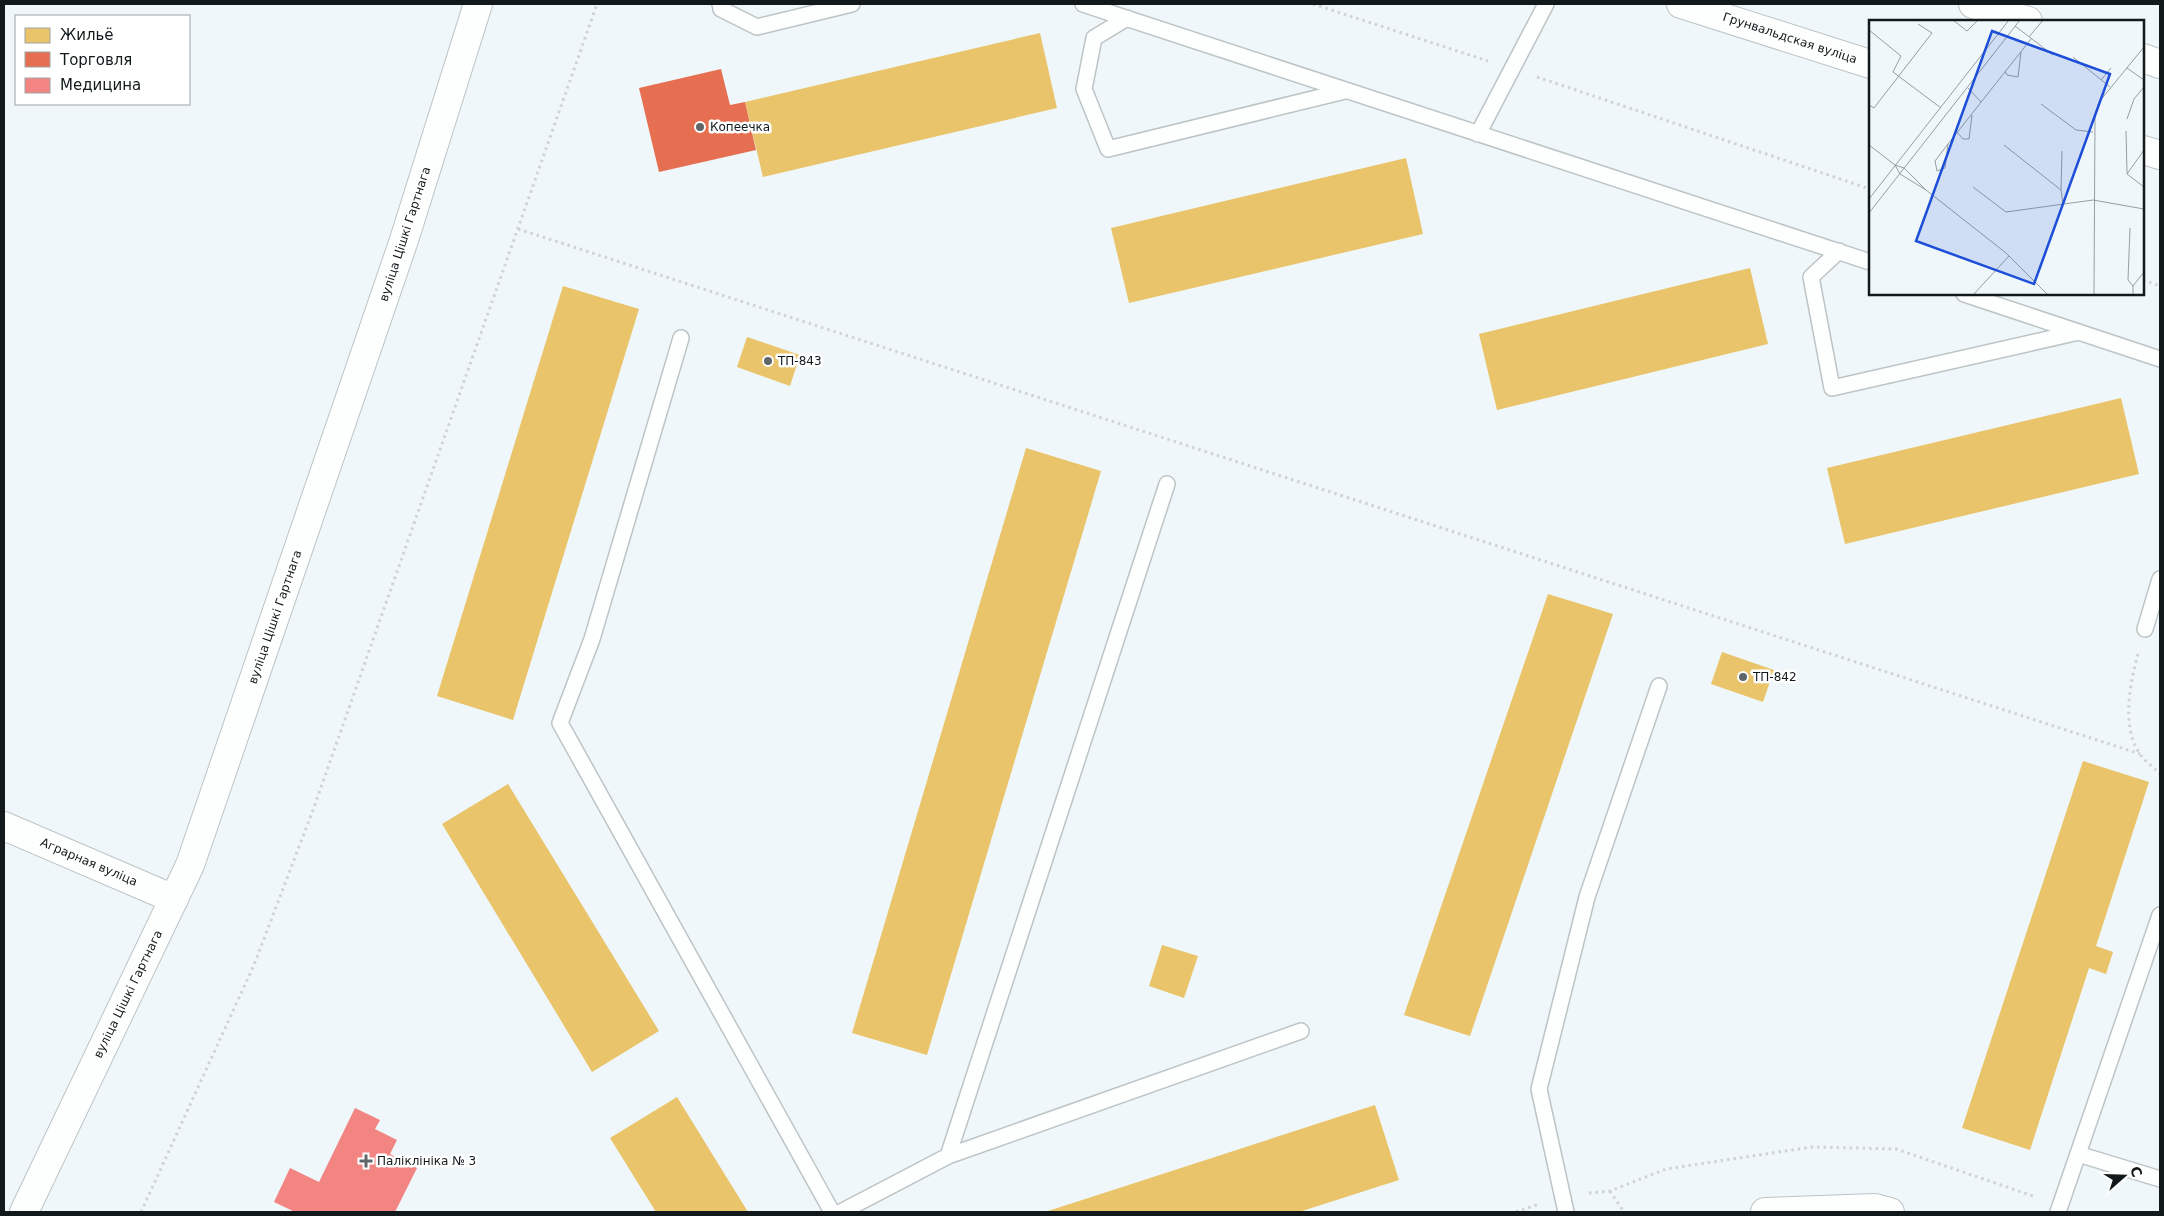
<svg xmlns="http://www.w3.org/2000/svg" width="2164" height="1216" viewBox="0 0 2164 1216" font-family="'DejaVu Sans',sans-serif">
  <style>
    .homes { fill: #e9c46a }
    .shops { fill: #e76f51 }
    .health { fill: #f28482 }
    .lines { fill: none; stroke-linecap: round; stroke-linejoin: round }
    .service-casing { stroke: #bdc4c6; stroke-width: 18 }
    .minor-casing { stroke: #bdc4c6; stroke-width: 30 }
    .tertiary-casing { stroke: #bdc4c6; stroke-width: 30 }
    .primary-casing { stroke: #bdc4c6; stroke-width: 30 }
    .path { stroke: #d0d2d4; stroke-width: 3; stroke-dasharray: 2.5 4; stroke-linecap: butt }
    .service { stroke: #fdfefe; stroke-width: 15 }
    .minor { stroke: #fdfefe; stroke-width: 28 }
    .tertiary { stroke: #fdfefe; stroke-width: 28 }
    .primary { stroke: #fdfefe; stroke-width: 28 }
    .poi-dot { fill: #5f6769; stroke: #fff; stroke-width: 2 }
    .labels { text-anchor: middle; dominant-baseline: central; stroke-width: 5; stroke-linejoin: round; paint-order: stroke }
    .street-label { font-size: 12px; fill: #12191b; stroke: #fff }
    .poi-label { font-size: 12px; fill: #12191b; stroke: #fff; text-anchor: start }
    .inset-road { fill: none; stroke: #979ea1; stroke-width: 1 }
    .view { fill: #1d4ed8; fill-opacity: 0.15; stroke: #1d4ed8; stroke-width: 2.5 }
    .inset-edge { fill: none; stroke: #12191b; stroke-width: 2.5 }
  </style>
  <rect width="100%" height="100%" fill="#eff7fa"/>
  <path class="homes" d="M 1040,33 L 1057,108 L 763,177 L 745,102 Z
    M 1406,158 L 1423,234 L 1129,303 L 1111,228 Z
    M 1750,268 L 1768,344 L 1497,410 L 1479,334 Z
    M 563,286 L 639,309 L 513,720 L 437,696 Z
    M 747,337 L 800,355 L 790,386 L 737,367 Z
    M 2121,398 L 2139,474 L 1845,544 L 1827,468 Z
    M 1026,448 L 1101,471 L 927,1055 L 852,1033 Z
    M 1548,594 L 1613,614 L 1470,1036 L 1404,1015 Z
    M 1722,652 L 1774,670 L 1763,702 L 1711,684 Z
    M 2083,761 L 2149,782 L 2096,946 L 2113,952 L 2106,974 L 2089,968 L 2030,1150 L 1962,1128 Z
    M 508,784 L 659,1031 L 592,1072 L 442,824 Z
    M 1162,945 L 1198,956 L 1184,998 L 1149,986 Z
    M 677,1097 L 748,1212 L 656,1212 L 610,1138 Z
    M 1375,1105 L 1399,1180 L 1299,1212 L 1045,1212 Z"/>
  <path class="shops" d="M 721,69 L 730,105 L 745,102 L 756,150 L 659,172 L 639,88 Z"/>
  <path class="health" d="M 355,1108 L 380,1120 L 375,1129 L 397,1140 L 390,1154 L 417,1168 L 395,1212 L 295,1212 L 274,1202 L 290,1168 L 319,1182 Z"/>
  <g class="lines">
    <defs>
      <path id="service" d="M 720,4 L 721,9 L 757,27 L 852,4
        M 1083,4 L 1870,262
        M 1127,18 L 1094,38 L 1084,89 L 1108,149 L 1345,91
        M 1478,134 L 1546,4
        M 1839,251 L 1811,277 L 1832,388 L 2079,332
        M 1964,294 L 2160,359
        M 681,338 L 592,639 L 560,723 L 832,1212
        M 2145,629 L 2160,579
        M 2078,1154 L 2160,1179
        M 948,1156 L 1301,1031
        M 841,1212 L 948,1156 L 1167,484
        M 1566,1212 L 1539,1089 L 1587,897 L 1659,686
        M 2058,1212 L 2160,915"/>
      <path id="minor" d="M 4,826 L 174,899
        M 1765,1212 L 1875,1208 L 1890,1212"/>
      <path id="tertiary" d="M 24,1212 L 190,865 L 404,240 L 478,4"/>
      <path id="primary" d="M 1681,4 L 1870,64
        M 1973,4 L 2028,21
        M 2143,58 L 2160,64
        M 2143,150 L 2160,155"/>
    </defs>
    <use href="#service" class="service-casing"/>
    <use href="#minor" class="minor-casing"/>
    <use href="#tertiary" class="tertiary-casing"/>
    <use href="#primary" class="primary-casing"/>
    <path class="path" d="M 1313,4 L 1488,61
      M 1537,77 L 1870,189
      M 518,229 L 2140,754
      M 2143,280 L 2160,286
      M 2138,654 C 2130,684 2121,727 2140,754 C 2145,762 2154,767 2160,774
      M 1610,1191 L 1624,1212
      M 1589,1193 L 1610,1191 L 1666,1169 L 1812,1147 L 1896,1149 L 2036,1197
      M 141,1212 L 254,965 L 313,810 L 597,4
      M 1516,1212 L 1539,1204"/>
    <use href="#service" class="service"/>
    <use href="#minor" class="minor"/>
    <use href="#tertiary" class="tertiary"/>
    <use href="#primary" class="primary"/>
  </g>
  <g class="poi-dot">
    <circle cx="700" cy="127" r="5"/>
    <circle cx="768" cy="361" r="5"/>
    <circle cx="1743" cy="677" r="5"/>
    <path d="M363.5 1153.5h5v5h5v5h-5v5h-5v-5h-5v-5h5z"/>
  </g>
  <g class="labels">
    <g class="street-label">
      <text transform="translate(1790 38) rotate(18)">Грунвальдская вуліца</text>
      <text transform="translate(405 234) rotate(-72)">вуліца Цішкі Гартнага</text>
      <text transform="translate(275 617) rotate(-71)">вуліца Цішкі Гартнага</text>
      <text transform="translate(89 862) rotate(23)">Аграрная вуліца</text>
      <text transform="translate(128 994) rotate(-64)">вуліца Цішкі Гартнага</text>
    </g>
    <g class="poi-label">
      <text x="710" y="127">Копеечка</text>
      <text x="778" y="361">ТП-843</text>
      <text x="1753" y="677">ТП-842</text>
      <text x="377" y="1161">Паліклініка № 3</text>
    </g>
  </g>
  <g transform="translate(1869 20)">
    <rect width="275" height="275" fill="#eff7fa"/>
    <path class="inset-road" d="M 84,0 L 98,11 L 109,0M 146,6 L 184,35M 0,10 L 32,36 L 24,52 L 72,88M 160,17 L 174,0M 204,37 L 241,67M 258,48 L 275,60M 136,51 L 138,55 L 149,57 L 152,32M 232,60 L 242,48M 99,68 L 112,82M 172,84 L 207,110 L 224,112M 0,85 L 5,88 L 63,13 L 49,4M 258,99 L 265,79 L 275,67M 257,111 L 258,153M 88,112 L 94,119 L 100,119 L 103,95M 79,124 L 76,148 L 68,151 L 66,141 L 79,124 L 162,19M 0,125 L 26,145 L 35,148 L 57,170M 135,125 L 192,170 L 194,183M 275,130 L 258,154 L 275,167M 26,145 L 31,154 L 57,170 L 137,233 L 179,275M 104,167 L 137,192 L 224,180 L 275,189M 192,170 L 193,131M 0,179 L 140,0M 0,193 L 151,0M 261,208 L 259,260 L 264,266M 104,275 L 140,236M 225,275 L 226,96 L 230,82 L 275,27M 264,275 L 264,266 L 275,252"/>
    <path class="view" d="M 123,11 L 241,54 L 165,264 L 47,221 Z"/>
    <rect width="275" height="275" class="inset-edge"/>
  </g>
  <rect width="2164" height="1216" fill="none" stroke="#12191b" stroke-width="10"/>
  <rect x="15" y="15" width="175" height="90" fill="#ffffff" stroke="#a0a3a4"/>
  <rect x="25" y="28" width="25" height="15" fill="#e9c46a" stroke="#a0a3a4"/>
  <text x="60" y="40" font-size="15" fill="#12191b">Жильё</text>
  <rect x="25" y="52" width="25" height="15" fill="#e76f51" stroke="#a0a3a4"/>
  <text x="60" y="65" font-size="15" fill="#12191b">Торговля</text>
  <rect x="25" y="78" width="25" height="15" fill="#f28482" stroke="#a0a3a4"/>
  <text x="60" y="90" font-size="15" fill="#12191b">Медицина</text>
  <g transform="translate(2124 1176) rotate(70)" stroke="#ffffff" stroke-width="4" paint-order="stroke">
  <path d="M0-4L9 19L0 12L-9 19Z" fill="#12191b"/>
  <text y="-8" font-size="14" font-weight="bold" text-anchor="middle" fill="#12191b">С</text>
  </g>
</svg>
